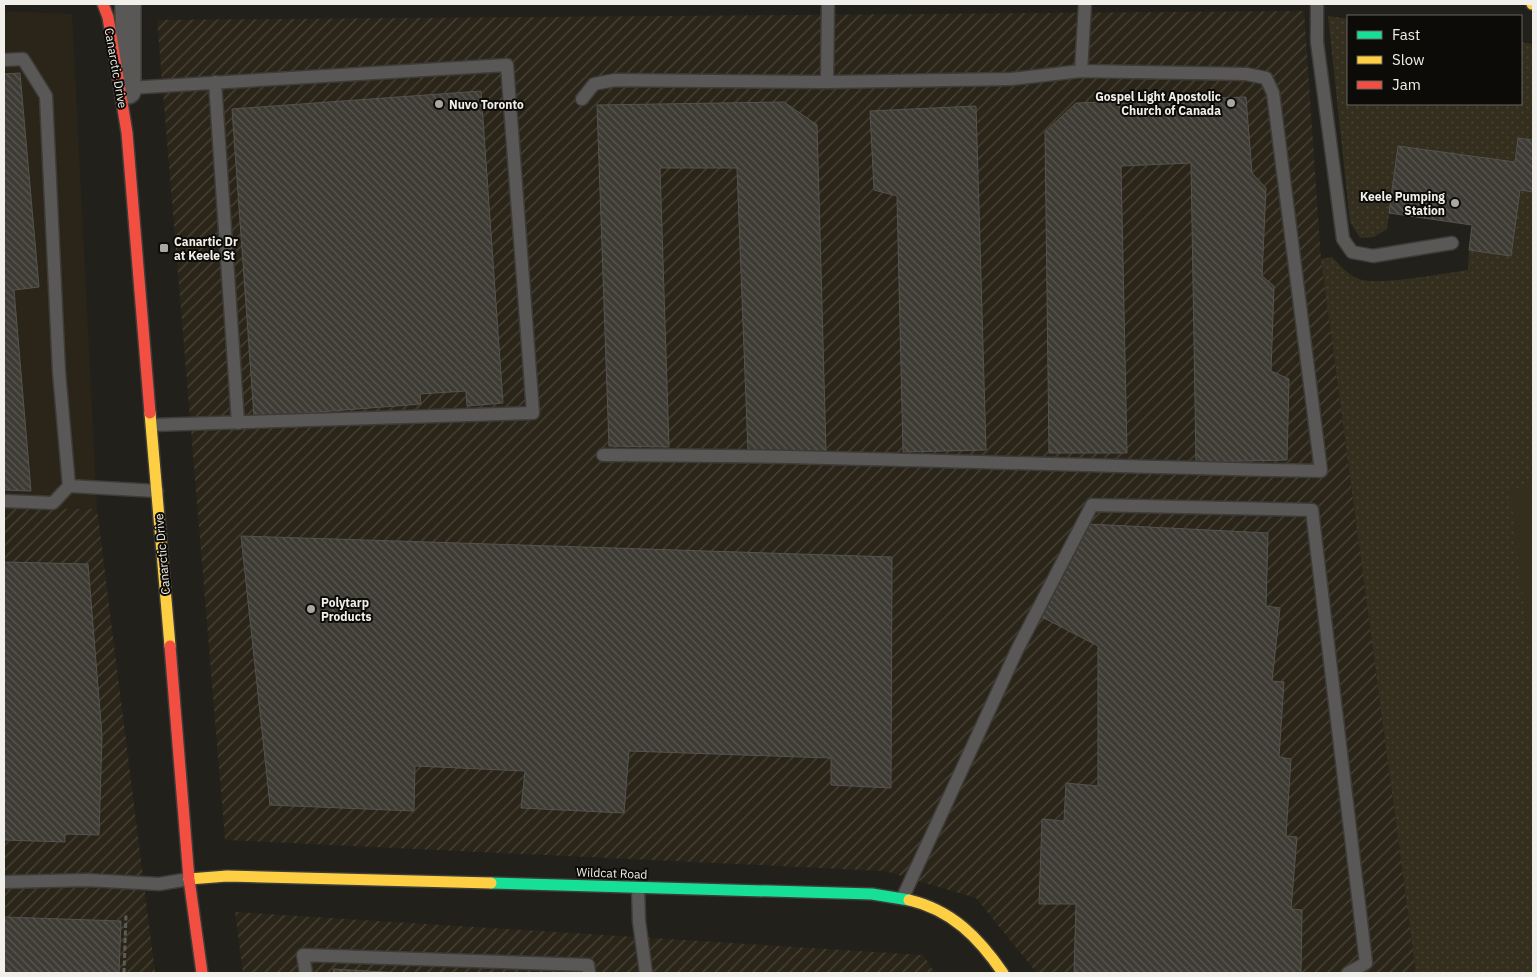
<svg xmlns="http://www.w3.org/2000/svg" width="1537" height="977" viewBox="0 0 1537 977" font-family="'IBM Plex Sans',sans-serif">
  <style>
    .built { fill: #2a2518 }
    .industrial { fill: url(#industrial-furrows) }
    .grass { fill: url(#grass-dots) }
    .park { fill: #332e1d }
    .building { fill: url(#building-back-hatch); stroke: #54534f }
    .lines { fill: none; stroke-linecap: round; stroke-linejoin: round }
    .lane-casing { stroke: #3d3c39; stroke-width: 15 }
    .street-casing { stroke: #3d3c39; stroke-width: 28 }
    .fast-casing { stroke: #3d3c39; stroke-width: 14 }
    .slow-casing { stroke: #3d3c39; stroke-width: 14 }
    .jam-casing { stroke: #3d3c39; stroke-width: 14 }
    .path { stroke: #5c5c59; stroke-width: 3; stroke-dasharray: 5 2.5; stroke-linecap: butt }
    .lane { stroke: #5a5857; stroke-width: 12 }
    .street { stroke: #5a5857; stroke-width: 25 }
    .fast { stroke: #16e098; stroke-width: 11 }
    .slow { stroke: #ffcf43; stroke-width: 11 }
    .jam { stroke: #f24e42; stroke-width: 11 }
    .poi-dot { fill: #a8a7a1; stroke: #0c0b07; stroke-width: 2 }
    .labels { text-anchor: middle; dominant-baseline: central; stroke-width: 4; stroke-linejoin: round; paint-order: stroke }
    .street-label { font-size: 12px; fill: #f0efe9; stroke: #0c0b07 }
    .poi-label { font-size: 12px; font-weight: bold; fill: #f0efe9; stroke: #0c0b07; text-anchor: start }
  </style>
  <defs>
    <pattern id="industrial-furrows" width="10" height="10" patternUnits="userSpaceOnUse" patternTransform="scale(1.25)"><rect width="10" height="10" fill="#2a2518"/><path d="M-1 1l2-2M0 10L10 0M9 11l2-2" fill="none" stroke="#49453a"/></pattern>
    <pattern id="grass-dots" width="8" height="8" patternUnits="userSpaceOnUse" patternTransform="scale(1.25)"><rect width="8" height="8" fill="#332e1d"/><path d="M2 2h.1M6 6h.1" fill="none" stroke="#474233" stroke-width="1.8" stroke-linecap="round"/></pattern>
    <pattern id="building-back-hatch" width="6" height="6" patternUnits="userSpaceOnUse" patternTransform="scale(1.25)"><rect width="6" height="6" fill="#3d3b34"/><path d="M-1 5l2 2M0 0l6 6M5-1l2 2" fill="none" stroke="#595851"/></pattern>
  </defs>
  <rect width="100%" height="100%" fill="#21201b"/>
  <path class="built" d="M 4,11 L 72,14 L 97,509 L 4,508 Z"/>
  <path class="industrial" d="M 1304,11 L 1321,259 L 1416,973 L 1037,973 L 976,898 L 885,871 L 225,840 L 157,20 Z
    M 4,508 L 97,509 L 155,973 L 4,973 Z
    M 235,912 L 923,955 L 935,973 L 243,973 Z"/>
  <path class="grass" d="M 1328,16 L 1348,19 L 1348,104 L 1521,104 L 1521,42 L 1533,44 L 1533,140 L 1518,138 L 1515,162 L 1399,146 L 1387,229 L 1374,237 L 1360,238 L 1350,222 Z
    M 1520,190 L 1533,192 L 1533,973 L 1416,973 L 1321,259 L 1332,257 C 1340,265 1348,275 1359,279 C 1378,286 1446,273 1468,270 L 1469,250 L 1511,256 Z"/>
  <path class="park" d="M 1533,486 L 1533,680 L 1510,489 Z"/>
  <path class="building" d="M 20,73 L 39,287 L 14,290 L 31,491 L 4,490 L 4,74 Z
    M 481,91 L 503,403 L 467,406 L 466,391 L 420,394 L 421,404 L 254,417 L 232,109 Z
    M 1246,97 L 1252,173 L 1266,188 L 1262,276 L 1274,286 L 1271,371 L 1289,379 L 1287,460 L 1196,462 L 1191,163 L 1121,166 L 1127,453 L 1049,453 L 1045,132 L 1076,103 Z
    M 784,102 L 817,125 L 826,452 L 748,452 L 737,168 L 660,168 L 669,447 L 609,446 L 597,105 Z
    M 976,106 L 986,450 L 903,452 L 897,196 L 874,190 L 870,111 Z
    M 1518,138 L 1533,140 L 1533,192 L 1520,190 L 1511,256 L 1469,250 L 1472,225 L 1389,213 L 1398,146 L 1515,162 Z
    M 1088,524 L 1268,533 L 1266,606 L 1280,608 L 1272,681 L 1284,682 L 1279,757 L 1291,759 L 1286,836 L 1297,837 L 1291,909 L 1302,910 L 1301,973 L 1074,973 L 1076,904 L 1039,904 L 1042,819 L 1064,821 L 1066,783 L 1098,786 L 1098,646 L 1042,617 Z
    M 241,536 L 892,557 L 891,788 L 831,785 L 831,758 L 629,751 L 624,813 L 521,808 L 525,771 L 415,766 L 414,811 L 270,805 Z
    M 4,562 L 88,564 L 102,736 L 99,835 L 65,834 L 65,842 L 4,840 Z
    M 4,917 L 121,921 L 119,973 L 4,973 Z
    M 333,969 L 401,973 L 334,973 Z"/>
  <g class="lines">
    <defs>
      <path id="lane" d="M 828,4 L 827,82 L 1011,79 L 1081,71
        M 1317,4 L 1317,42 L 1343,239 L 1352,252 L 1373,256 L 1452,243
        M 4,60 L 23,59 L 46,96 L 59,372 L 69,486 L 157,491
        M 215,82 L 238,423
        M 128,88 L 507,65 L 533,413 L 152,425
        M 582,99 L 594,84 L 615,80 L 827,82
        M 603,455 C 842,455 1081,467 1321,471 L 1273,93 L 1266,78 L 1246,74 L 1081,71 L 1085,4
        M 4,501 L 53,503 L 69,486
        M 4,882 L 87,880 L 159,884 L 189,879
        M 638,888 L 639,921 L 646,973
        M 903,897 L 1017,650 L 1092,505 L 1312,510 L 1366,963 L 1348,973
        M 306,973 L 303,955 L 588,965 L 589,973"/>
      <path id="street" d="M 128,91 L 128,4"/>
      <path id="fast" d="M 491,883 L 872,894 L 909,900"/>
      <path id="slow" d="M 1532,4 L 1533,4
        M 150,413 L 170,646
        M 189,879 L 227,876 L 491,883
        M 909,900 C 952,910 979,938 1003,973"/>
      <path id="jam" d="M 103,4 L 108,17 L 127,133 L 150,413
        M 170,646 L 189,879 L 202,973"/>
    </defs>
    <use href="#lane" class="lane-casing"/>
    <use href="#street" class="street-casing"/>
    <use href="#fast" class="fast-casing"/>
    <use href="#slow" class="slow-casing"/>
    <use href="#jam" class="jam-casing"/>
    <path class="path" d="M 124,973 L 126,915"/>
    <use href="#lane" class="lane"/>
    <use href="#street" class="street"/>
    <use href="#fast" class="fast"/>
    <use href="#slow" class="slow"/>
    <use href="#jam" class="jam"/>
  </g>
  <g class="poi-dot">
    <circle cx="1231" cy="103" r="5"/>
    <circle cx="439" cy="104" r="5"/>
    <circle cx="1455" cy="203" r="5"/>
    <rect x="159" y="243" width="10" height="10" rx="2.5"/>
    <circle cx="311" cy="609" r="5"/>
  </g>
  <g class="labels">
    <g class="street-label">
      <text transform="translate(116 68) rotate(80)">Canarctic Drive</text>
      <text transform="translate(162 554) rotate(-95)">Canarctic Drive</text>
      <text transform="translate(612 873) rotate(2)">Wildcat Road</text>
    </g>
    <g class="poi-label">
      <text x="1221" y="96" text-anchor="end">Gospel Light Apostolic<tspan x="1221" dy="14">Church of Canada</tspan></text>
      <text x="449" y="104">Nuvo Toronto</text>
      <text x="1445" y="196" text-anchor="end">Keele Pumping<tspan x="1445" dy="14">Station</tspan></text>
      <text x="174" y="241">Canartic Dr<tspan x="174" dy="14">at Keele St</tspan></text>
      <text x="321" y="602">Polytarp<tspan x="321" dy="14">Products</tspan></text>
    </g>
  </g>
  <rect width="1537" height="977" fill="none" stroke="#f0efe9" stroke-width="10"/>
  <rect x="1347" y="15" width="175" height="90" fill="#0c0b07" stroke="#676661"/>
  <rect x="1357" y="31" width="25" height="8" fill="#16e098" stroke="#676661"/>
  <text x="1392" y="40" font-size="15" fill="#f0efe9">Fast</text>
  <rect x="1357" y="56" width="25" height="8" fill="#ffcf43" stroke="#676661"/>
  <text x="1392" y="65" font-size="15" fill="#f0efe9">Slow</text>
  <rect x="1357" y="81" width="25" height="8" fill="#f24e42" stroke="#676661"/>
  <text x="1392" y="90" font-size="15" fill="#f0efe9">Jam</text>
</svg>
